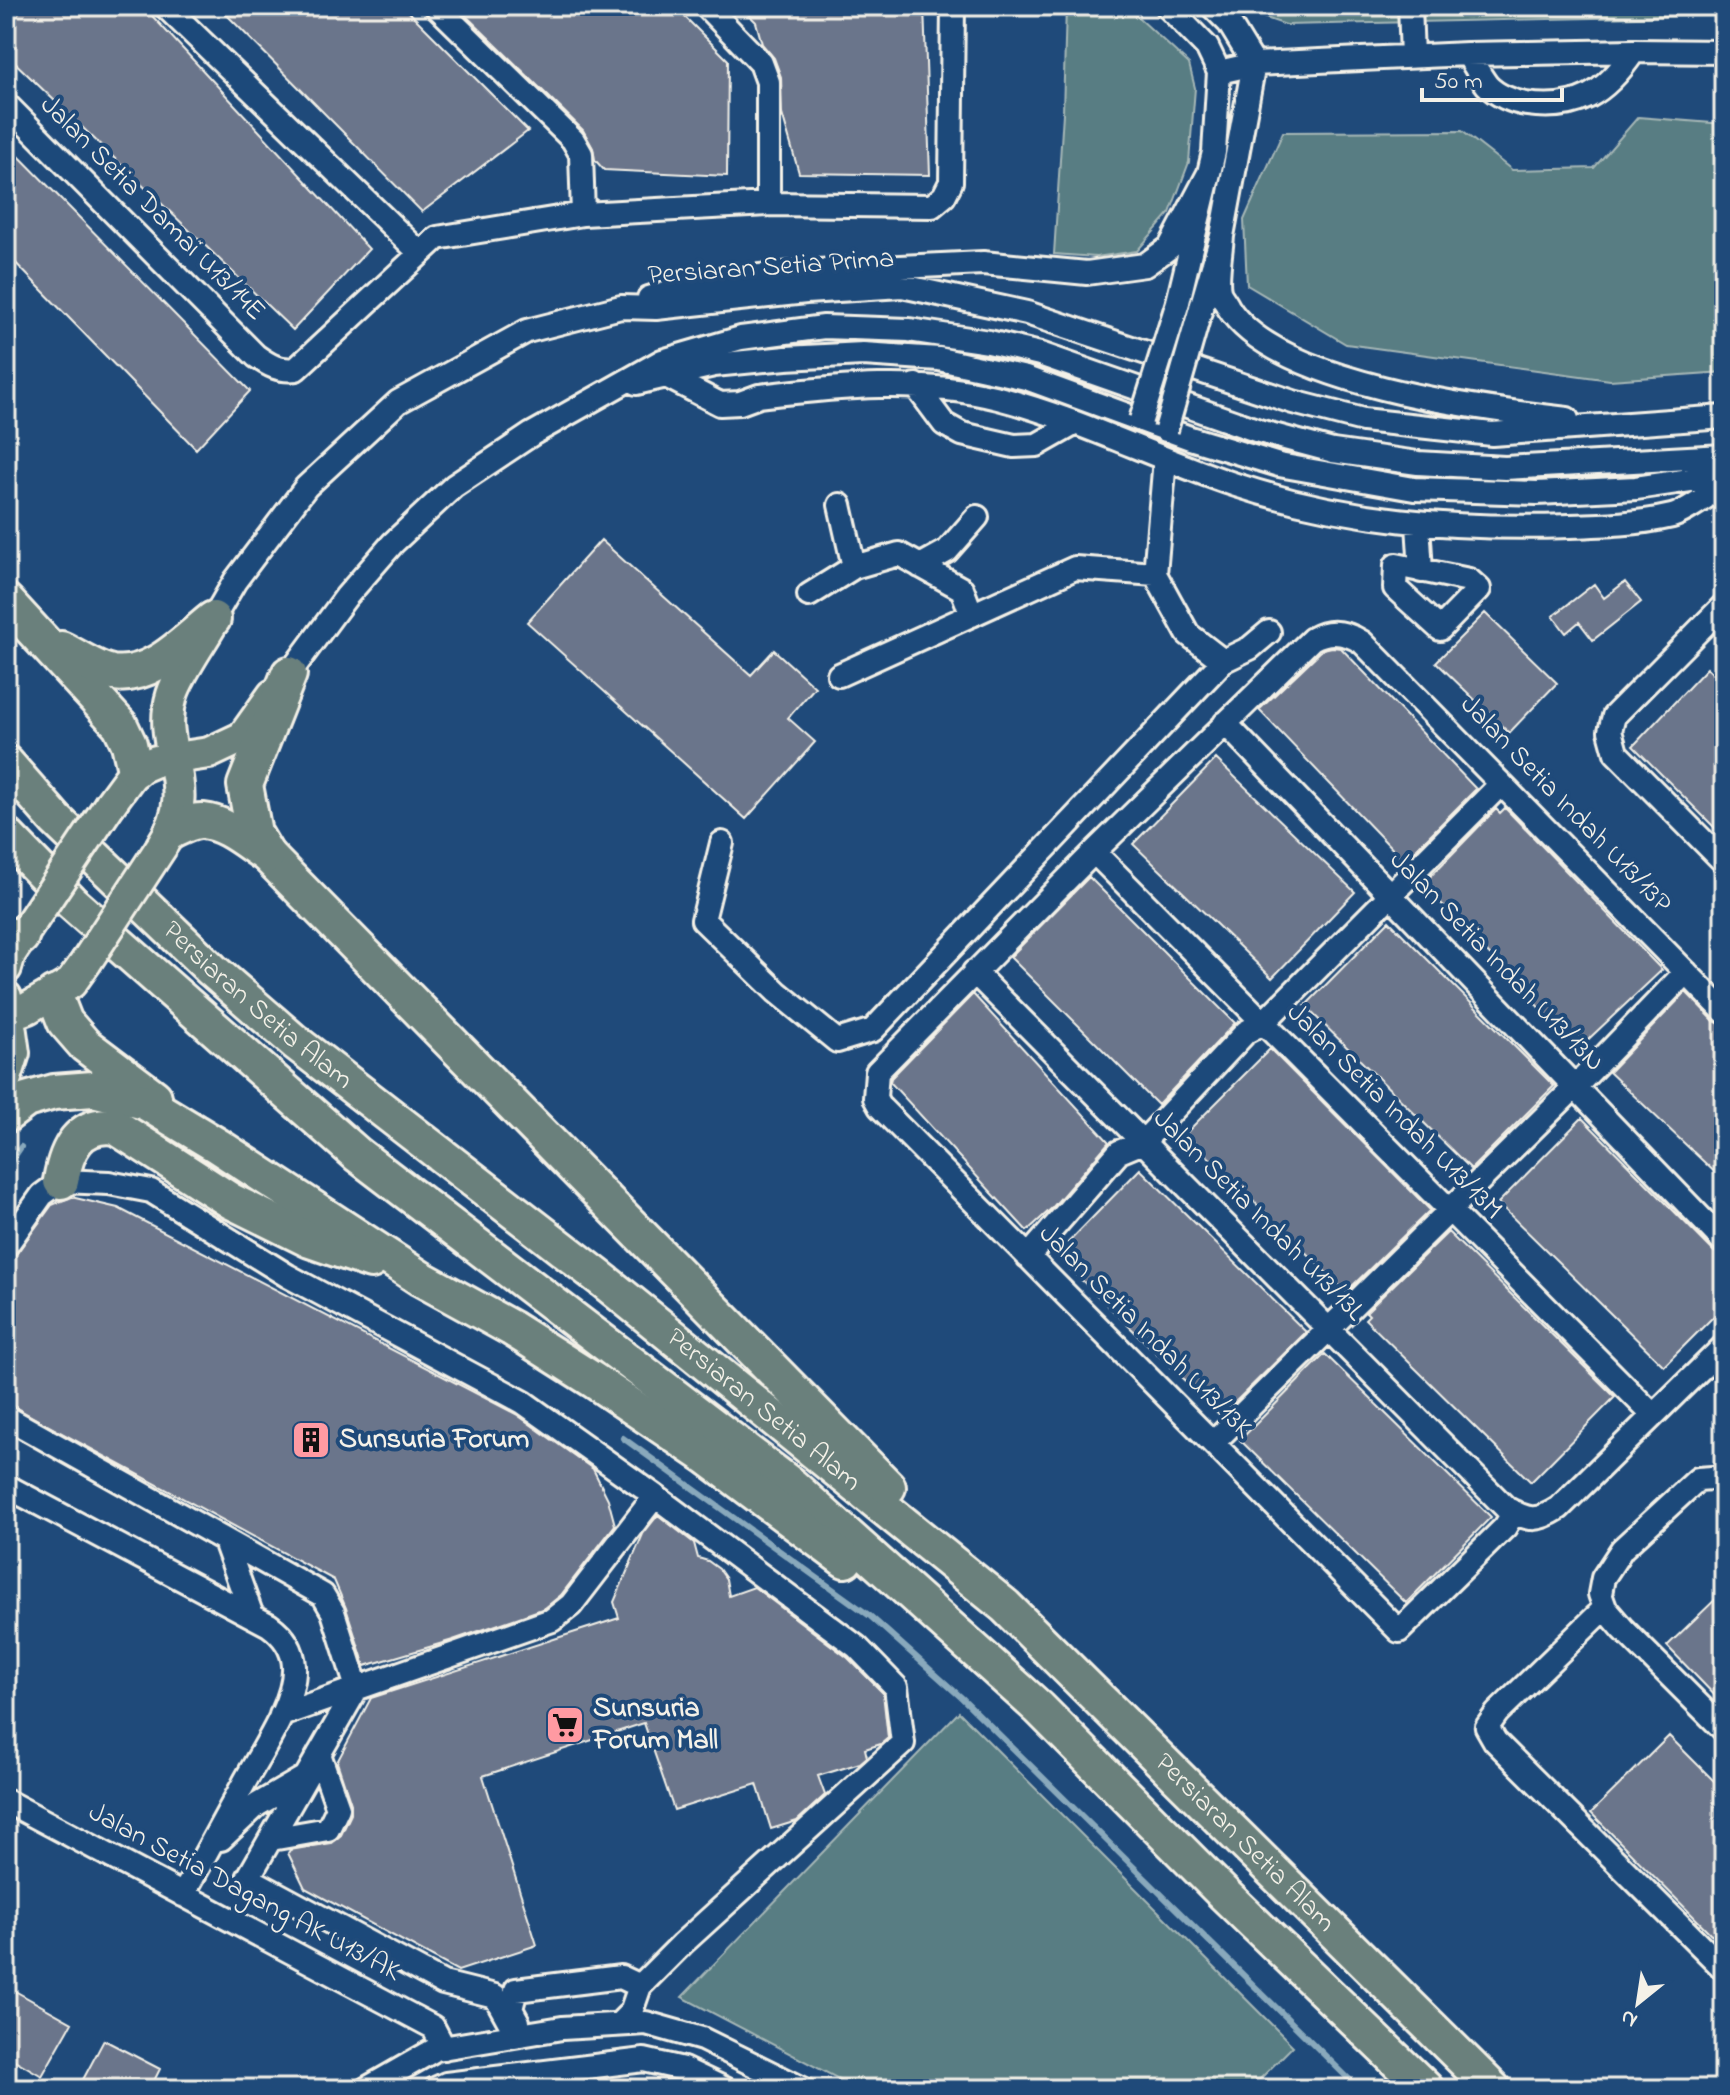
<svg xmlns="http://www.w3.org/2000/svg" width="1730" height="2095" viewBox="0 0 1730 2095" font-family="'Indie Flower',sans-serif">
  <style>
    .green { fill: #587d83; stroke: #a6b7b6; stroke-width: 2 }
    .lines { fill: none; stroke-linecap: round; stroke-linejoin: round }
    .stream { stroke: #89a9bc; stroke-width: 6 }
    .building { fill: #6b758b; stroke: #f4f1e8; stroke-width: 2 }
    .minor-casing { stroke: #f4f1e8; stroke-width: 28 }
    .major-casing { stroke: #f4f1e8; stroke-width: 36 }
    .highway-casing { stroke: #f4f1e8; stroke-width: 40 }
    .minor { stroke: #1f4a7a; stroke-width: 22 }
    .major { stroke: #6a807c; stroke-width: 30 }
    .highway { stroke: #6a807c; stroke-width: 34 }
    .minor-bridge-casing { stroke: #f4f1e8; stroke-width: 28; stroke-linecap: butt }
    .major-bridge-casing { stroke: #f4f1e8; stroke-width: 36; stroke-linecap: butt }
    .minor-bridge { stroke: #1f4a7a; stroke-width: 22 }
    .major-bridge { stroke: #6a807c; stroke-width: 30 }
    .labels { text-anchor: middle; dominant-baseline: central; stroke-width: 8; stroke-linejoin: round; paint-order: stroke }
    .street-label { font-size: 28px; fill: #f4f1e8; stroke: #1f4a7a }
    .poi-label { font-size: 28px; font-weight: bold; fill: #f4f1e8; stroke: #1f4a7a; text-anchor: start }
  </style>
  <rect width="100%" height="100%" fill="#1f4a7a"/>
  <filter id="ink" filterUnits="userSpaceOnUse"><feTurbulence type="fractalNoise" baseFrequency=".0125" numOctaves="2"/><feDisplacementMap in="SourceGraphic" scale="16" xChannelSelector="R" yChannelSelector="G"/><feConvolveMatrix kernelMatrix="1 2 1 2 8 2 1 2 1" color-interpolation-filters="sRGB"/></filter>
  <g filter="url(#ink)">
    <path class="green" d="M 1066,6 L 1126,6 L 1189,64 L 1195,88 L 1189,162 L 1170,213 L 1137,251 L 1096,257 L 1054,254 L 1063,113 Z
      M 1243,6 L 1724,6 L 1724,15 L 1286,25 L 1263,17 Z
      M 1638,117 L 1724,124 L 1724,372 L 1610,380 L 1346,344 L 1247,285 L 1244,220 L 1283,132 L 1462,131 L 1512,170 L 1594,168 Z
      M 959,1712 L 1293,2046 L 1250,2089 L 853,2089 L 839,2079 L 682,1997 Z"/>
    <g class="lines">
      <path class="stream" d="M 6,1169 L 21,1147
        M 623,1438 L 870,1616 L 962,1698 L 1359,2089"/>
    </g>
    <path class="building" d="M 6,6 L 143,6 L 369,249 L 293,330 L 6,54 Z
      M 218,6 L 403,6 L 528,131 L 422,212 Z
      M 456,6 L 674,6 L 728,60 L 727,176 L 604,170 L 595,160 L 593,148 L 583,130 Z
      M 740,6 L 924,6 L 930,175 L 799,173 L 782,114 L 781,77 L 774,58 L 762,44 L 756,22 Z
      M 6,143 L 250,391 L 196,449 L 6,253 Z
      M 601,540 L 751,675 L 774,650 L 815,687 L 788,718 L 815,742 L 746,819 L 527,622 Z
      M 1625,582 L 1641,602 L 1593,640 L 1579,622 L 1566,633 L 1553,616 L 1594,584 L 1604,598 Z
      M 1485,613 L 1557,683 L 1509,733 L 1436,662 Z
      M 1332,647 L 1341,648 L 1476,789 L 1404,861 L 1259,710 L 1323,649 Z
      M 1707,668 L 1724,685 L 1724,837 L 1633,746 Z
      M 1216,759 L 1355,892 L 1272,978 L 1133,844 Z
      M 1505,808 L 1662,970 L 1578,1049 L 1423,884 L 1496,809 L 1500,813 Z
      M 1089,877 L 1235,1023 L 1158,1105 L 1010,957 Z
      M 1389,921 L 1554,1086 L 1471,1169 L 1305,1006 Z
      M 1686,992 L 1714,1021 L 1724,1026 L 1724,1181 L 1609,1072 Z
      M 973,994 L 1109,1142 L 1052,1208 L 1027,1231 L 890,1082 L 891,1078 Z
      M 1270,1049 L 1430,1210 L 1346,1292 L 1185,1134 Z
      M 1582,1118 L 1714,1252 L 1724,1257 L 1724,1306 L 1664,1366 L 1498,1203 Z
      M 1140,1169 L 1306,1332 L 1221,1416 L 1056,1255 Z
      M 71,1197 L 118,1208 L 516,1414 L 593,1469 L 608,1499 L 615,1525 L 561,1595 L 545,1608 L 453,1640 L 365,1666 L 346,1608 L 334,1580 L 6,1403 L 6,1268 L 52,1205 Z
      M 1448,1232 L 1615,1397 L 1531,1482 L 1365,1319 L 1369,1315 L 1366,1312 Z
      M 1325,1354 L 1491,1517 L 1406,1603 L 1240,1440 Z
      M 658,1515 L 694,1543 L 698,1558 L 708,1561 L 719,1569 L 726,1579 L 729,1596 L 754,1587 L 848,1658 L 883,1693 L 888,1738 L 881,1744 L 865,1749 L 867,1757 L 860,1763 L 818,1776 L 825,1795 L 797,1821 L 771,1829 L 757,1784 L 674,1810 L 644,1723 L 483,1776 L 537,1945 L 458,1971 L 305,1888 L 288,1853 L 290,1850 L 331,1843 L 341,1835 L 351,1814 L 351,1804 L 337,1762 L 371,1698 L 619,1618 L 614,1602 L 643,1534 Z
      M 1724,1591 L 1724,1705 L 1667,1646 Z
      M 1669,1736 L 1724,1791 L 1724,1947 L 1591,1813 Z
      M 15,1991 L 72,2023 L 42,2076 L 6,2055 L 6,2008 Z
      M 104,2040 L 160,2069 L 150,2089 L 78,2089 Z"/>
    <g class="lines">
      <defs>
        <path id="minor" d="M 165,6 L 420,253
          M 436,6 L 573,140 L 581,154 L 583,214
          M 706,6 L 761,63 L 768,82 L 768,204
          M 1167,6 L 1207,47 L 1219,72 L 1214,152 L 1178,302
          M 1410,6 L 1412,56
          M 1467,54 C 1474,64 1480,76 1487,85 C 1496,95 1513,102 1526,104 C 1578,111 1605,94 1634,51
          M 1219,72 L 1254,64 L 1467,54 L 1634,51 L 1724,52
          M 6,104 L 256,356 C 270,366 279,371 296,369 L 437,238 L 583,214 L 768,204 L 932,206 L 944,196 L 951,182 L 953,6
          M 1222,236 C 1221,250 1216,279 1219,291 C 1220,296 1226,302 1228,307 C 1275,384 1481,409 1567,419
          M 649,298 L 704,281 L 817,271 L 983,263 L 1087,273 L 1145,265 L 1170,247 L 1208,175
          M 1201,308 L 1222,236 L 1254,64 L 1229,23 L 1212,6
          M 668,377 L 720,404 L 740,403 L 759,396 C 839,387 918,378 998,398 C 1080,419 1157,459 1236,485 C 1345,521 1457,530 1570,526 C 1604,525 1638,524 1672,516 C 1685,513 1709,494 1724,486
          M 636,383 L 714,365 L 786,358 L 863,354 L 939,359 L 1026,378 L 1190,438 L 1279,465 L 1414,489 L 1537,493 L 1636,488 L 1724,475
          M 915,385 L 944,424 L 962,434 L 1014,446 L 1037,445 L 1074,424
          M 1165,459 L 1155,574 L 1188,634 L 1223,661
          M 840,505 L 854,567
          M 1418,524 L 1421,571
          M 1396,565 L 1469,580 L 1479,589 L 1440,629 L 1395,588 Z
          M 920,566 L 947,551 L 977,517
          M 809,595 L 854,567 L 899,554 L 962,589 L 972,615
          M 1724,605 L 1614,716 L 1610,731 L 1616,753 L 1724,862
          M 213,619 L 235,581 L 306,487 L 398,402 L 527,331 L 621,307 L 656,308 L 806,292 L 902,286 L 1027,313 L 1293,402 L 1363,420 L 1492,434 L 1724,417
          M 289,674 L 346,597 L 393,543 L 454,486 L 532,434 L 662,361 L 741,338 L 824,327 L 909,330 L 989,342 L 1040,354 L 1259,431 L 1333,451 L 1418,463 L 1505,468 L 1724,456
          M 839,675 L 1075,568 L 1155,574
          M 1225,723 L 1724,1242
          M 722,843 L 703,920 L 777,992 L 837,1041 L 873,1030 L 1223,661 L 1250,648 L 1269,632
          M 1094,852 L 1653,1415
          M 974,972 L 1506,1508 C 1528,1521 1537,1522 1559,1508 L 1724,1346
          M 6,1246 L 42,1195 L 61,1181 L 109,1183 L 151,1191 L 288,1276 L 523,1402 L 655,1496 L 857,1647 L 896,1687 L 903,1743 L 682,1944 L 640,1986 L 631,2012 L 620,2023
          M 1028,1257 L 1119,1152 L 1143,1142 L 1246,1032 L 1263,1023 L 1501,784
          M 6,1417 L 323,1595 L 333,1612 L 357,1688 L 248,1878 L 443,1983 L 495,1996 L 516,2034
          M 1213,1443 L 1575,1087 L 1686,972
          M 1724,1483 L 1712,1478 L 1698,1479 L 1622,1549 L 1603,1578 L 1600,1594 L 1605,1608 L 1623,1629 L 1724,1730
          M 6,1486 L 269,1625 C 283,1635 293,1648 294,1666 C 296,1703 260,1753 243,1785 C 223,1822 203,1858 183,1895
          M 1514,1512 L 1505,1527 L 1399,1631 L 880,1107 L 875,1098 L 877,1072 L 1094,852 L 1312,639 C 1329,629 1346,632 1362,642 L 1724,1011
          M 225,1541 L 252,1616
          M 1605,1608 L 1497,1713 L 1487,1727 L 1495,1741 L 1724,1969
          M 281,1715 L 552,1620 L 571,1605 L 655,1496
          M 6,1801 L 433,2027 L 444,2048
          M 221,1839 L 257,1805 L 305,1777
          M 271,1839 L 328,1829 L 338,1808 L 319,1754
          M 518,2022 L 511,2009 L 516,1990 L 621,1977 L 640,1986
          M 366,2089 L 436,2049 L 562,2028 L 646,2023 L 702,2039 L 803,2089
          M 435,2089 L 446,2084 L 644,2060 L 683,2069 L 725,2089"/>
        <path id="major" d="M 110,804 L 135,770 L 156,761 L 209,753 L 243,737 L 273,695
          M 162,845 C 202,786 155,749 172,695 C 178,675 200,644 211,625
          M 6,968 L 10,954 L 32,921
          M 6,1016 L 28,1008 L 71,983 L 86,962
          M 6,1078 L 14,1053 L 6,997"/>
        <g id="highway">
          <path d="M 6,601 L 120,725 L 129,744 L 135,770"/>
          <path d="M 61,649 C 76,656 95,670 112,673 C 152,679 185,641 213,619"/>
          <path id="s1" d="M 6,763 L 56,820 L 212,970 L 295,1042 L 604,1281 L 1005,1606 L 1493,2089"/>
          <path d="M 172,831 C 182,826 193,820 203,821 C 226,823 248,843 267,855 L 888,1487"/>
          <path d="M 6,835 L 71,902 L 358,1155 L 791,1485 L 1039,1708 L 1225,1895 L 1426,2089"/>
          <path d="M 267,855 L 254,833 L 245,785 L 289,674"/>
          <path d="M 6,935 L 21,937"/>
          <path d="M 54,994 L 65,1022 L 85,1045 L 154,1097"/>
          <path d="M 6,1115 L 26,1100 L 54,1092 L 93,1089 L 145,1102 L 218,1146 L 420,1278 L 511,1328 L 593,1380 L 707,1457 L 845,1560"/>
          <path d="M 61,1181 C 66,1150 79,1121 116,1127 L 231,1201 L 310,1240 L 371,1261"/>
        </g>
      </defs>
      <use href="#minor" class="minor-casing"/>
      <use href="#major" class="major-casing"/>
      <use href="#highway" class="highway-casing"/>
      <use href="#minor" class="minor"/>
      <use href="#major" class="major"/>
      <use href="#highway" class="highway"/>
      <defs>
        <path id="minor-bridge" d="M 1141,420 L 1178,302
          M 1166,430 L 1201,308"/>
        <path id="major-bridge" d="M 32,921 L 110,804
          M 86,962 L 162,846"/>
      </defs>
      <use href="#minor-bridge" class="minor-bridge-casing"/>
      <use href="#major-bridge" class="major-bridge-casing"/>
      <use href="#minor-bridge" class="minor-bridge"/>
      <use href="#major-bridge" class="major-bridge"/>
    </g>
  </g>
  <defs>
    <symbol id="building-square" viewBox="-11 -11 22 22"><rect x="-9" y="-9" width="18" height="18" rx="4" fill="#ff9aa2" stroke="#1f4a7a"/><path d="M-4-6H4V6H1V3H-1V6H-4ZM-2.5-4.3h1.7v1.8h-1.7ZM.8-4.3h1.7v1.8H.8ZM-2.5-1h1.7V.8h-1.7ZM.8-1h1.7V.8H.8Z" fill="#111"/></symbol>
    <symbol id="supermarket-square" viewBox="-11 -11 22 22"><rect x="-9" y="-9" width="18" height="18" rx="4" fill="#ff9aa2" stroke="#1f4a7a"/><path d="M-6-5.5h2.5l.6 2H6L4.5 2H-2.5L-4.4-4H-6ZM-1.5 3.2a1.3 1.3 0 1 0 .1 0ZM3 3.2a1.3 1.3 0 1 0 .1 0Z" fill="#111"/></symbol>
  </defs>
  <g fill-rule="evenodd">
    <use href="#building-square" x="289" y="1418" width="44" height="44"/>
    <use href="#supermarket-square" x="543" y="1703" width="44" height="44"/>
  </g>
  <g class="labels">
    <g class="street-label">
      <text transform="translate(152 209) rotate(45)">Jalan Setia Damai U13/14E</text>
      <text transform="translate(771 268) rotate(-4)">Persiaran Setia Prima</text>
      <text transform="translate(1565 805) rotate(46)">Jalan Setia Indah U13/13P</text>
      <text transform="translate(1496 962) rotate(46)">Jalan Setia Indah U13/13N</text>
      <text stroke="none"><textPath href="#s1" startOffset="350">Persiaran Setia Alam</textPath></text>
      <text transform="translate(1394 1112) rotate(45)">Jalan Setia Indah U13/13M</text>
      <text transform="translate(1258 1216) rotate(45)">Jalan Setia Indah U13/13L</text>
      <text transform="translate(1145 1332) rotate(45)">Jalan Setia Indah U13/13K</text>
      <text stroke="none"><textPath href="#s1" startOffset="998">Persiaran Setia Alam</textPath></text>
      <text stroke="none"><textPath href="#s1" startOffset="1646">Persiaran Setia Alam</textPath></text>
      <text transform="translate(244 1893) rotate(28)">Jalan Setia Dagang AK U13/AK</text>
    </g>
    <g class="poi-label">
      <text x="339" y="1440">Sunsuria Forum</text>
      <text x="593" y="1709">Sunsuria<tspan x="593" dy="32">Forum Mall</tspan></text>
    </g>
  </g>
  <rect width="1730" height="2095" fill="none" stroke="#1f4a7a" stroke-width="32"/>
  <rect x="16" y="16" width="1698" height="2063" fill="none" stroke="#f4f1e8" stroke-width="3" filter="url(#ink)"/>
  <g transform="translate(1638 2003) rotate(210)" stroke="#1f4a7a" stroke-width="6" paint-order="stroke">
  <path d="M0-6L14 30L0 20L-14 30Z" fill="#f4f1e8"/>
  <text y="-12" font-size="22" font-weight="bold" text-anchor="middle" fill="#f4f1e8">N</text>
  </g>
  <path d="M1422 88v12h140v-12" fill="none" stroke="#f4f1e8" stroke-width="4"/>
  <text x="1434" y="88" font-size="24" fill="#f4f1e8" stroke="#1f4a7a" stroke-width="6" paint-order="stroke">50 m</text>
</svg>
